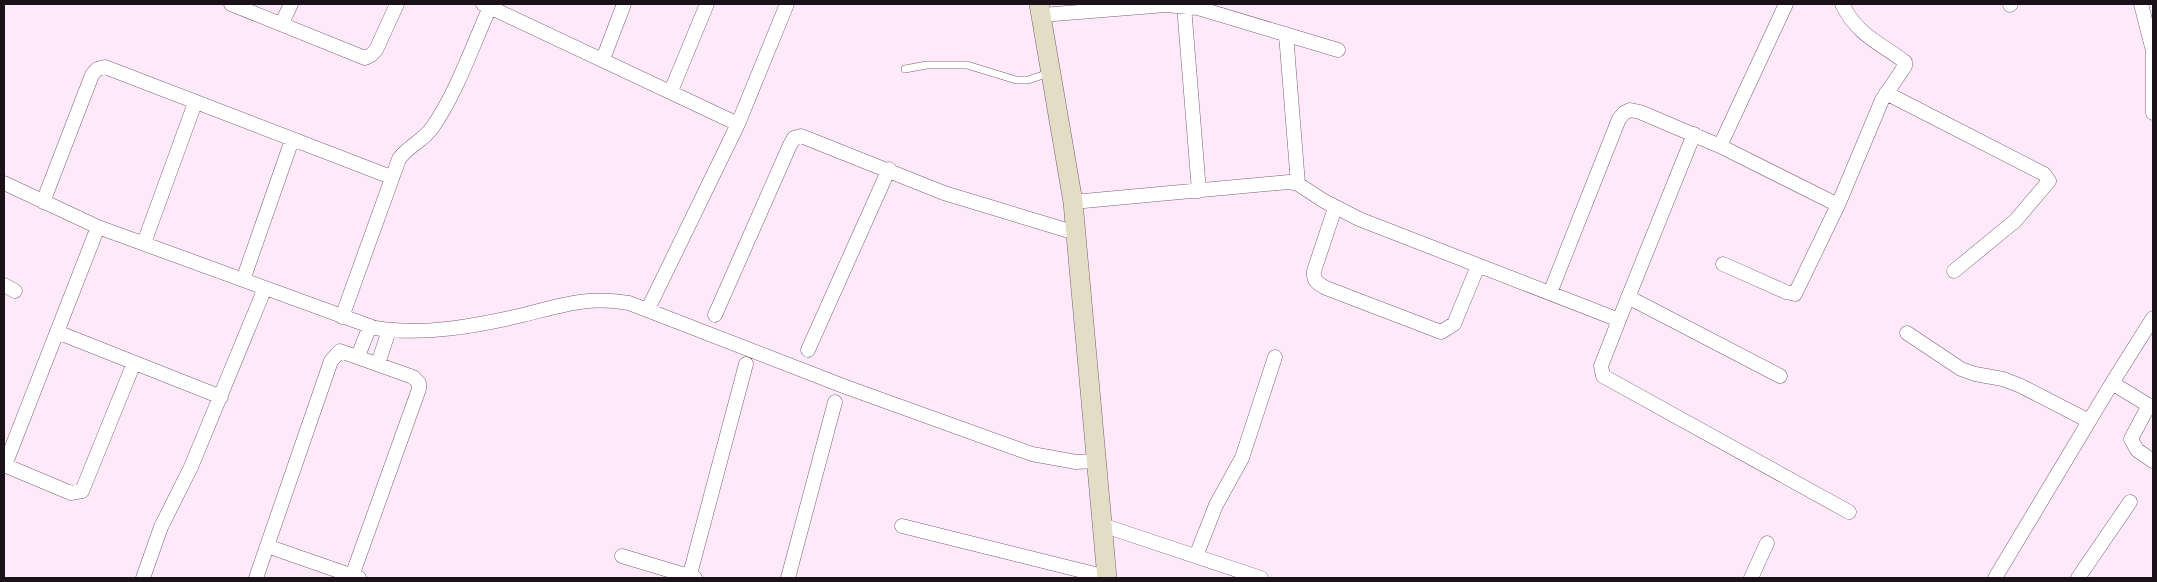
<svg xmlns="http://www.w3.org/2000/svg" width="2157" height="582" viewBox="0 0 2157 582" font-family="Mulish,sans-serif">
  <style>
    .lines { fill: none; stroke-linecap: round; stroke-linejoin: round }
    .lane-casing { stroke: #786173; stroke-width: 8 }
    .street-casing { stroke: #786173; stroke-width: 15 }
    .secondary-casing { stroke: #786173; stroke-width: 20 }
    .lane { stroke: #fff; stroke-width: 7 }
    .street { stroke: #fff; stroke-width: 14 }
    .secondary { stroke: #e4ddc5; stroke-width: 19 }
  </style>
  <rect width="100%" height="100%" fill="#fee9fa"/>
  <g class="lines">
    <defs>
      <path id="lane" d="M 905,69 L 927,65 L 967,65 L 1016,80 L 1028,80 L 1049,73"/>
      <path id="street" d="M 231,4 L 365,58 L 371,55 L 376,50 L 397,4
        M 483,4 L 738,124
        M 2141,4 L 2153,51 L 2153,113
        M 2010,5 L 2011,4
        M 1184,6 L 1199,191
        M 1042,15 L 1166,5 L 1198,8 L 1338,50
        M 282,23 L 291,4
        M 1286,34 L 1298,184
        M 603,59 L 624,4
        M 671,91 L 707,4
        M 1886,93 L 2044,174 L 2049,181 L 2015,221 L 1954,271
        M 1720,146 L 1786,4
        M 4,183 L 98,227 L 375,328 C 423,336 476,326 523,315 C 563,305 587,296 629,303 L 846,387 L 1032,454 L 1076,462 L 1096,461
        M 43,202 L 92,75 L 97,69 L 105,67 L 391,177
        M 1073,202 L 1289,182 L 1298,184 L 1324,201 L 1359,219 L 1619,320 L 1601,366 L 1603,376 L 1849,512
        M 1335,208 L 1314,271 C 1313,281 1317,283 1326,288 L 1441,332 L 1454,324 L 1478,266
        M 144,243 L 195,103
        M 1723,264 L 1786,292 L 1795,294 L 1838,205
        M 243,280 L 292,140
        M 4,285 L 15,291
        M 1550,293 L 1619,119 L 1624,113 L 1630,110 L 1640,112 L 1720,146 L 1838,205 L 1882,100 L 1905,66 L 1905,62 C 1879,42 1858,36 1842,4
        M 1628,297 L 1780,376
        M 648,309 L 738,124 L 787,4
        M 715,315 L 790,145 L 794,138 L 801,136 L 944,193 L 1076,233
        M 342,317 L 399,159 C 408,146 423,141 432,128 C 457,92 472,47 490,7
        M 1619,320 L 1694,134
        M 57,332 L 221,397
        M 1907,333 L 1961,369 L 1975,374 L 2003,379 L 2021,386 L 2089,421
        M 808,350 L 889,169
        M 358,356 L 370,326
        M 378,364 L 389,330
        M 2112,383 L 2153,408
        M 2149,405 L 2131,439 L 2137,450 L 2153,461
        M 4,465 L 71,493 L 82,491 L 134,363
        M 5,465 L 98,227
        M 1102,525 L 1261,578
        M 902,526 L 1107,577
        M 267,546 L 359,578
        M 622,556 L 695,578
        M 1196,556 L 1216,505 L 1242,458 L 1275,357
        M 143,578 L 161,527 L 191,467 L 265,288
        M 256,578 L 331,361 L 340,351 L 413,377 L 419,383 L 419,389 L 352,576
        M 689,578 L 746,364
        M 788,578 L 835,402
        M 1751,578 L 1767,543
        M 1995,578 L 2112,383 L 2153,318
        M 2078,578 L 2130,502"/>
      <path id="secondary" d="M 1039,4 L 1073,202 L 1107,578"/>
    </defs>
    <use href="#lane" class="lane-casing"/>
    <use href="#street" class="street-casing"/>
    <use href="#secondary" class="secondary-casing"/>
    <use href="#lane" class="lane"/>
    <use href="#street" class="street"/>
    <use href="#secondary" class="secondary"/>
  </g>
  <rect width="2157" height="582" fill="none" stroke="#1a1119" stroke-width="10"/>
</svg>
